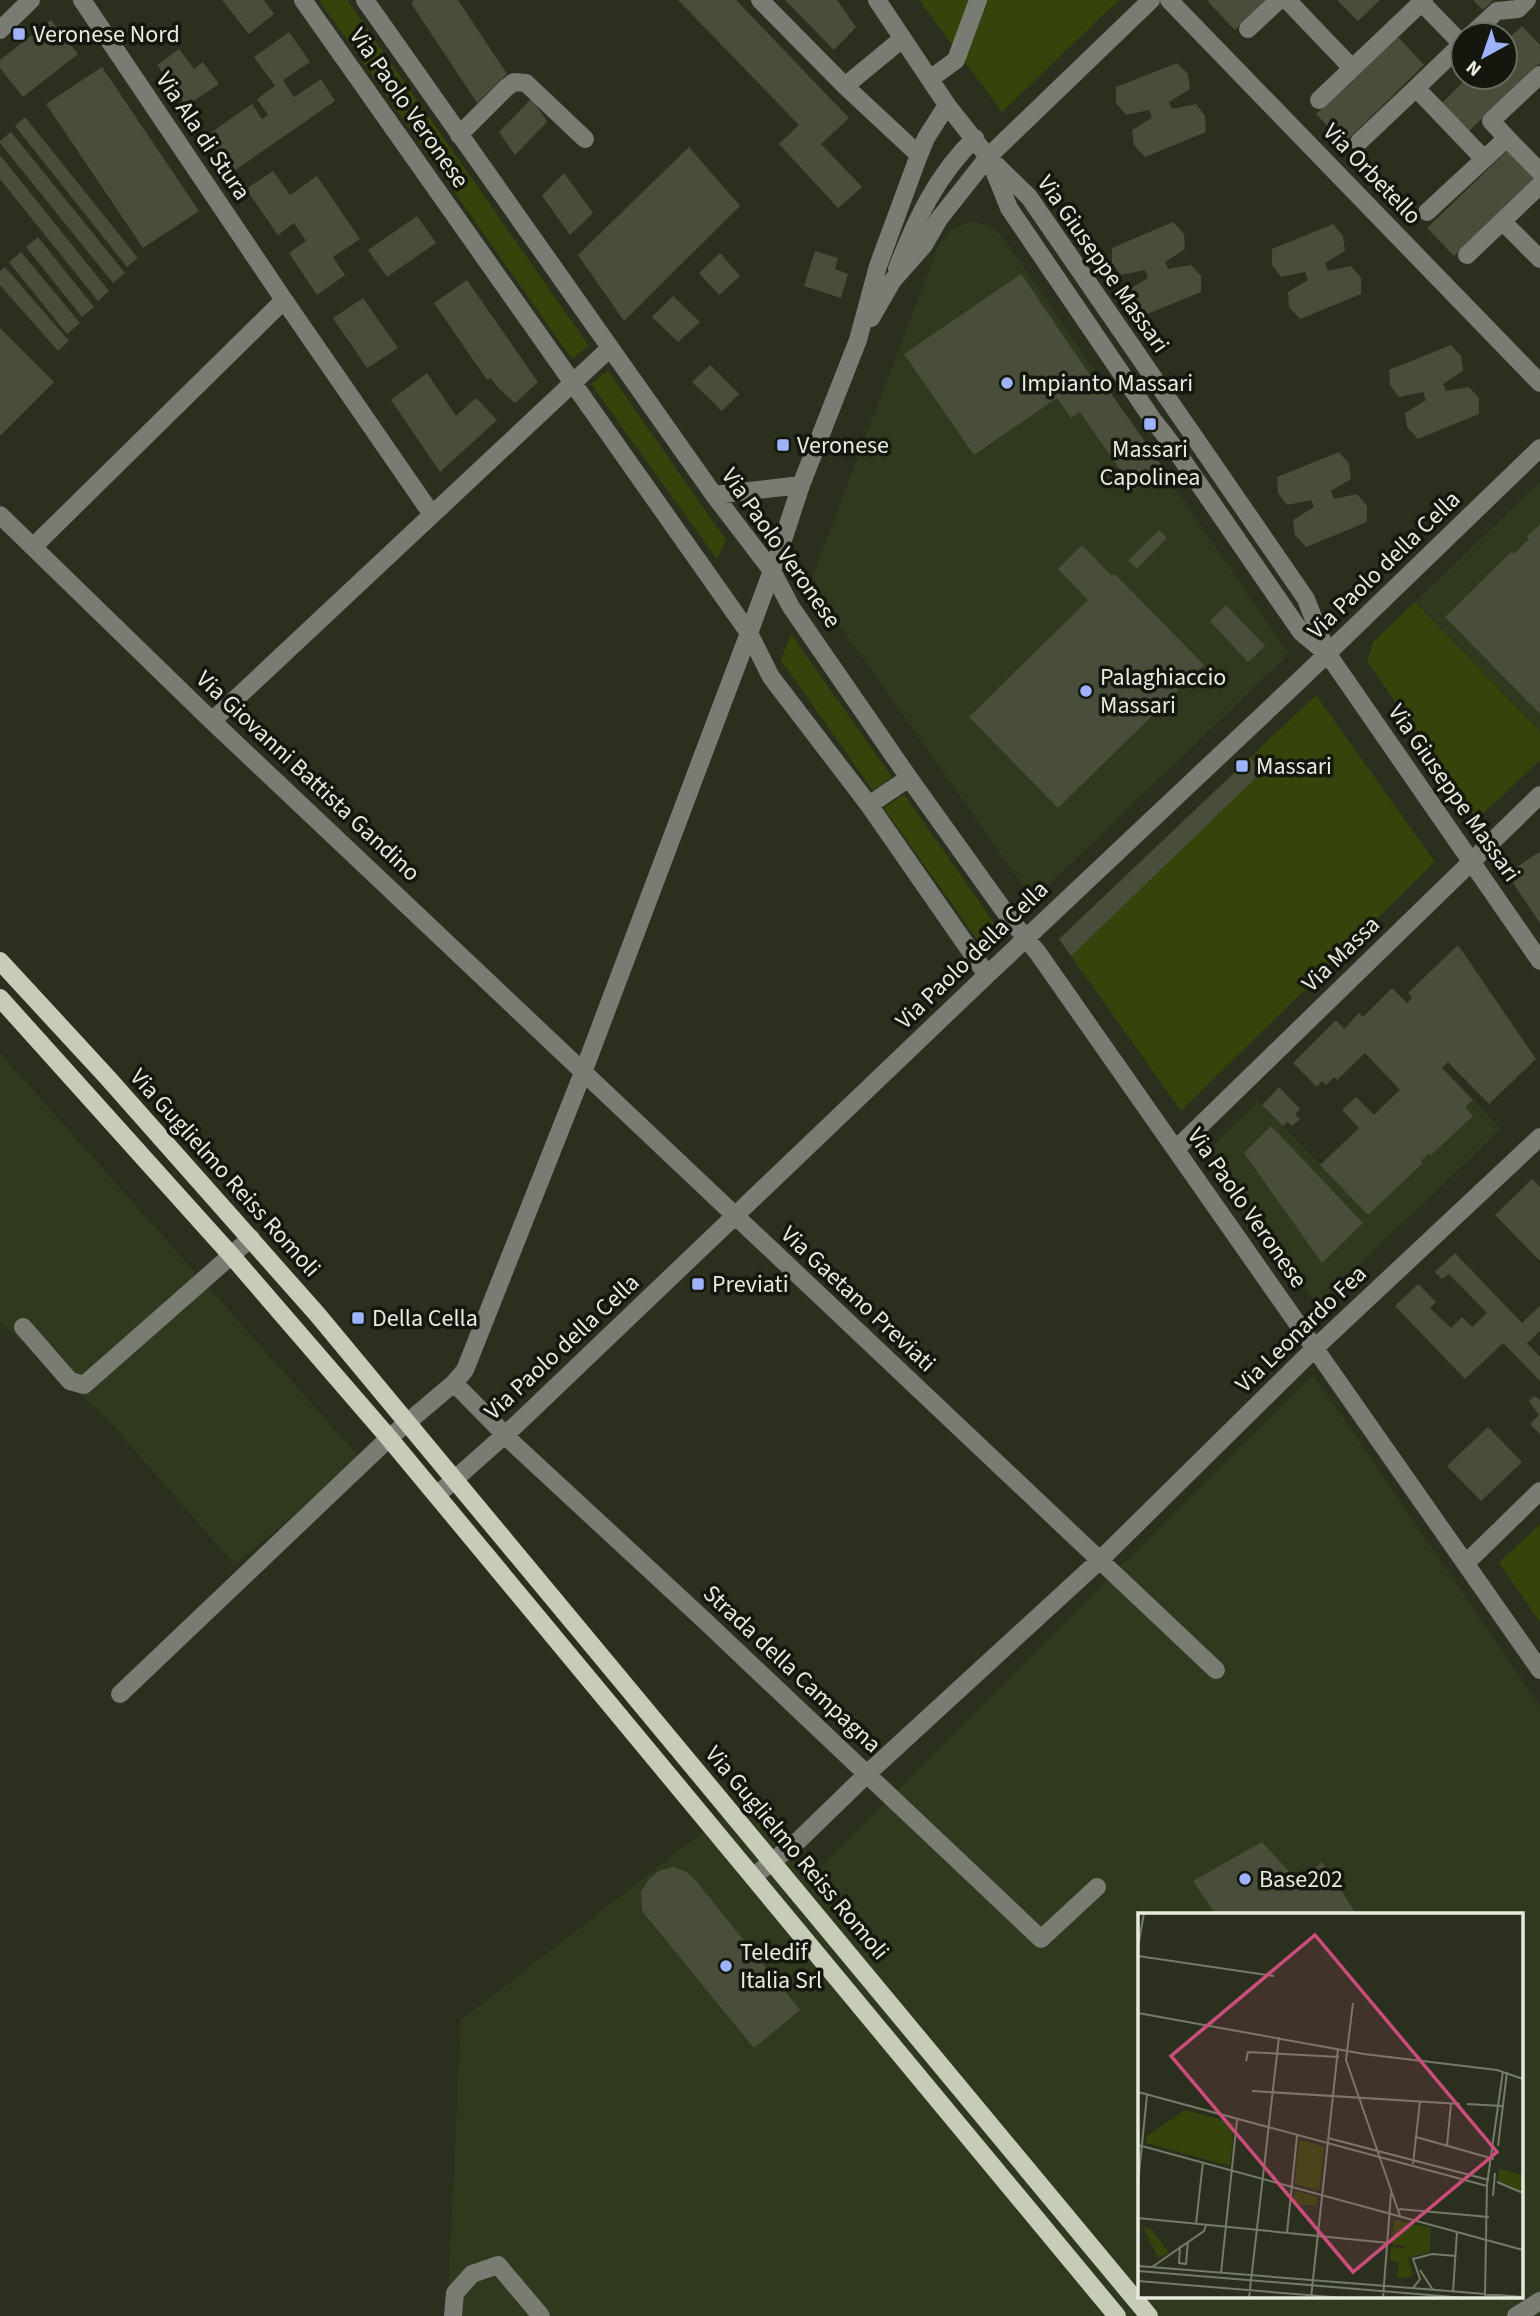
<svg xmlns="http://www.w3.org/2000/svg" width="1540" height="2316" viewBox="0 0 1540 2316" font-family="'Source Sans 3',sans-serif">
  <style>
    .built { fill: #30381e; fill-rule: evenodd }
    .green { fill: #36430b }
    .building { fill: #484e3a }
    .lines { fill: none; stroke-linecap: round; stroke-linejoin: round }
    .minor { stroke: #797c73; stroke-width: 18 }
    .major { stroke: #c6ccb8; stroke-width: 18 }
    .poi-dot { fill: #9fb3fd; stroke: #14170e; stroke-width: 2.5 }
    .labels { text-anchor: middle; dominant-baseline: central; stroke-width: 7; stroke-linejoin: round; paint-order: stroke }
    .poi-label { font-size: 24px; fill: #e6ebde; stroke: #14170e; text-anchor: start }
    .street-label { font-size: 24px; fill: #e6ebde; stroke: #14170e }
    .inset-road { fill: none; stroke: #757b6a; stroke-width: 2 }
    .view { fill: #cb4d7c; fill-opacity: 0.15; stroke: #cb4d7c; stroke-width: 3.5 }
    .inset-edge { fill: none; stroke: #e6ebde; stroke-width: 3.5 }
  </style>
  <rect width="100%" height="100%" fill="#2a301d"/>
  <path class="built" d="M 973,221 L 994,228 L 1007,243 L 1289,654 L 1033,900 L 810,583 L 939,244 L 953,228 Z
    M 1540,482 L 1540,731 L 1415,602 Z
    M 0,1053 L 360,1458 L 235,1565 L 108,1420 L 0,1322 Z
    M 1434,1059 L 1501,1129 L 1317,1305 L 1209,1149 L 1258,1101 L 1321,1165 L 1425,1065 Z
    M 1313,1374 L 1540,1706 L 1540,2316 L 447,2316 L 461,2020 L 744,1800 L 816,1872 ZM 1139,1915 L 1521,1915 L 1521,2297 L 1139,2297 Z"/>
  <path class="green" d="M 319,0 L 347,0 L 589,346 L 572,359 Z
    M 919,0 L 1119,0 L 1002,112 Z
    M 608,371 L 726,540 L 717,559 L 591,384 Z
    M 1415,602 L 1540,731 L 1540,760 L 1476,820 L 1367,661 L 1373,642 Z
    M 791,634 L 892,777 L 873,791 L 781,660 Z
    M 1316,695 L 1435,862 L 1181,1111 L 1059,939 Z
    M 904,794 L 996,926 L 979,942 L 884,808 Z
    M 1540,1524 L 1540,1622 L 1499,1563 Z"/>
  <path class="building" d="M 222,0 L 264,0 L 274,14 L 249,34 Z
    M 414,0 L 458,0 L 507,74 L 477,103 L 411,3 Z
    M 678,0 L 736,0 L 849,118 L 821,144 L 862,187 L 838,208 L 779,144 L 799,125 Z
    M 785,0 L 837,0 L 856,27 L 834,50 Z
    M 1209,0 L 1266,0 L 1235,30 L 1208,2 Z
    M 1337,0 L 1380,0 L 1358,21 Z
    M 1473,0 L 1493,0 L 1483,10 Z
    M 51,20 L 78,54 L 23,97 L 0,68 L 0,60 Z
    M 1522,26 L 1540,45 L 1540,63 L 1468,132 L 1441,104 L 1468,77 L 1505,77 L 1505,42 Z
    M 289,32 L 310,62 L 283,80 L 294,97 L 321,79 L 335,101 L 231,173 L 206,136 L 252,104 L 262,119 L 268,115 L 257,99 L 275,86 L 254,57 Z
    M 1398,37 L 1424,65 L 1344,143 L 1316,114 Z
    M 179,49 L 194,69 L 203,62 L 219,84 L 186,106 L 157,65 Z
    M 1177,63 L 1188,74 L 1190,89 L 1169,102 L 1172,109 L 1196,104 L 1205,116 L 1206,132 L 1145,157 L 1134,145 L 1132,130 L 1152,118 L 1149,110 L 1126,115 L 1116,103 L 1116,87 Z
    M 102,67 L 199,211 L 143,248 L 46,104 Z
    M 532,98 L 547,122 L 515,155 L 499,132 Z
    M 25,117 L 138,258 L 127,267 L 15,126 Z
    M 11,132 L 125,273 L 113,283 L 0,143 L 0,141 Z
    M 689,147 L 740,206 L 624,321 L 578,255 Z
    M 1508,150 L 1535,178 L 1454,256 L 1427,228 Z
    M 0,155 L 109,291 L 98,301 L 0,179 Z
    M 273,171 L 290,195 L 317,176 L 360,239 L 333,257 L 345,275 L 317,295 L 289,253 L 306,241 L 294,223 L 278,235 L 246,189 Z
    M 564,173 L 593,213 L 570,235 L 542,196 Z
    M 417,216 L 436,243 L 387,277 L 368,250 Z
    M 1173,222 L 1184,234 L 1185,249 L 1165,262 L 1168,269 L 1191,265 L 1201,276 L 1201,292 L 1140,317 L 1129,305 L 1128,290 L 1148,278 L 1145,270 L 1121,275 L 1112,263 L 1112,248 Z
    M 1333,224 L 1343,236 L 1345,251 L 1325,263 L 1328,271 L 1351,266 L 1361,278 L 1361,294 L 1300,319 L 1289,307 L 1288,292 L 1308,280 L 1305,272 L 1281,277 L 1272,265 L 1272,249 Z
    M 38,237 L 94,307 L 82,317 L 26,247 Z
    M 815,251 L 838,258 L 835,269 L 848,274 L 841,298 L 804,286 Z
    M 21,252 L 80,323 L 67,334 L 9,262 Z
    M 720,253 L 740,276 L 719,295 L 699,273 Z
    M 5,267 L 69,341 L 58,351 L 0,285 L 0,271 Z
    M 1021,274 L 1090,375 L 1087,377 L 1099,395 L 1108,389 L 1164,469 L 1134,490 L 1080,412 L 1071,418 L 1057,398 L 974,455 L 904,354 Z
    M 467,280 L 538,382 L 515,403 L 498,388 L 491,378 L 487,380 L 434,303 Z
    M 673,296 L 700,322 L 678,342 L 652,317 Z
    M 363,298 L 398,348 L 367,368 L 333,318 Z
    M 0,328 L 54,382 L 0,436 Z
    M 1451,345 L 1461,356 L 1463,371 L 1443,384 L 1446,391 L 1469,387 L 1479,398 L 1479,414 L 1418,439 L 1407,427 L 1405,413 L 1426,400 L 1423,392 L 1399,397 L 1390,385 L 1389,370 Z
    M 710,365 L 739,394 L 722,411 L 692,382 Z
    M 427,373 L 456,416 L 476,398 L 497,420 L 440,472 L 391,400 Z
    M 1339,452 L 1349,464 L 1351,479 L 1331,491 L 1334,499 L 1357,494 L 1367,506 L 1367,522 L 1306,547 L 1295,535 L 1293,520 L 1314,507 L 1311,500 L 1287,505 L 1278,493 L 1277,477 Z
    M 1540,524 L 1540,714 L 1445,617 L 1512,551 L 1514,554 L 1529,539 L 1527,536 Z
    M 1159,530 L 1167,538 L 1137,569 L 1128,561 Z
    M 1082,545 L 1112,576 L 1115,574 L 1204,665 L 1058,808 L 969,717 L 1088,600 L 1058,569 Z
    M 1226,605 L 1265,646 L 1248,662 L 1210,621 Z
    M 1250,758 L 1262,772 L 1071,956 L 1059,939 Z
    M 1539,852 L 1540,853 L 1540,923 L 1507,874 Z
    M 1458,945 L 1536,1059 L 1489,1104 L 1448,1062 L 1442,1068 L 1473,1100 L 1465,1107 L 1473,1116 L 1431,1155 L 1429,1153 L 1421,1161 L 1423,1163 L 1368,1215 L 1320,1165 L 1359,1128 L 1342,1110 L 1356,1097 L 1374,1115 L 1400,1090 L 1365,1053 L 1337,1080 L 1334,1077 L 1326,1085 L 1322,1081 L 1317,1087 L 1293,1063 L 1336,1020 L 1344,1029 L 1359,1013 L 1363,1017 L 1392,988 L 1407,1003 L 1412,998 L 1408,993 Z
    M 1279,1087 L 1300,1109 L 1295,1114 L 1300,1119 L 1292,1126 L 1287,1122 L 1283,1126 L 1262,1105 Z
    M 1271,1126 L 1363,1223 L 1322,1263 L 1244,1153 Z
    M 1532,1179 L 1540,1187 L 1540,1261 L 1495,1215 Z
    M 1455,1253 L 1522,1323 L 1540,1306 L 1540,1331 L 1527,1343 L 1540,1357 L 1540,1381 L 1503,1343 L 1465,1379 L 1395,1306 L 1418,1284 L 1436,1302 L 1430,1308 L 1451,1328 L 1462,1317 L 1472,1327 L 1487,1313 L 1449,1274 L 1442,1279 L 1435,1272 Z
    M 1534,1396 L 1540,1400 L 1540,1434 L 1530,1424 L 1539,1415 L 1529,1401 Z
    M 1488,1427 L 1522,1462 L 1481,1501 L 1447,1466 Z
    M 1262,1842 L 1294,1877 L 1287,1892 L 1322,1862 L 1357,1915 L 1216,1915 L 1193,1881 Z
    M 673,1867 L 687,1872 L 697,1882 L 800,2010 L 754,2048 L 642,1911 L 641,1892 L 648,1880 L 659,1871 Z"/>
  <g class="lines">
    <path class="minor" d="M 82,0 L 284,300 L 431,513
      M 303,0 L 749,633 L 771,677 L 869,805 L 987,975
      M 365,0 L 714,495 L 772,571 L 791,607 L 909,778 L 1010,919 L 1038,953 L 1540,1670
      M 760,0 L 845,86 L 919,155
      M 877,0 L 947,105 L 988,157 L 1029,197 L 1306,599 L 1327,653 L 1540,961
      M 1169,0 L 1540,383
      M 1287,0 L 1352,68
      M 1422,3 L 1462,44
      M 1248,29 L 1279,0
      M 0,30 L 31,0
      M 1471,35 L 1497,11 L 1518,9 L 1527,0
      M 930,79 L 956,60 L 978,0
      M 845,86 L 902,39
      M 1416,88 L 1463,43
      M 1319,100 L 1424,0
      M 459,135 L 506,88 L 514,82 L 526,83 L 585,139
      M 1507,138 L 1540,172
      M 1359,142 L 1416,88 L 1484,159
      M 991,163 L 1009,208 L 1153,420 L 1168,439 L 1294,622 L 1301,632 L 1325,652
      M 1427,212 L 1507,138 L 1491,121 L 1540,75
      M 1502,221 L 1540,259
      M 1467,255 L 1540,185
      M 897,269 C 916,219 937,175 975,138
      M 871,318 L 893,280 L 924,245 L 939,219 L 988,157 L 1151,0
      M 714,495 L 801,485
      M 0,515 L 212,721 L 1216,1670
      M 34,546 L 284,300
      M 212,721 L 610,348
      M 869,805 L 909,778
      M 1176,1149 L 1540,795
      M 23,1327 L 70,1381 L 84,1385 L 251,1238
      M 454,1383 L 515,1445 L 704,1620 L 1041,1939 L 1097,1887
      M 437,1495 L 517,1424 L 987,975 L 1302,678 L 1540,448
      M 1466,1563 L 1540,1491
      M 120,1694 L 389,1438 L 454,1383 L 465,1370 L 584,1070 L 749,633 L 780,549 L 801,485 L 858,340 L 878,266 L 919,155 L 926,138 L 947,105
      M 753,1877 L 799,1840 L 867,1774 L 1100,1560 L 1315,1348 L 1540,1137
      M 453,2316 L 455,2293 L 472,2274 L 498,2265 L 541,2316
      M 1516,2316 L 1540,2301"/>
    <path class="major" d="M 0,961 L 107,1077 L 317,1314 L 1149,2316
      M 0,998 L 231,1255 L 389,1438 L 1117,2316"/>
  </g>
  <g class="poi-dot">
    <rect x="12" y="27" width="14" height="14" rx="3.5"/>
    <circle cx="1007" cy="383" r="7"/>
    <rect x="1143" y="417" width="14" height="14" rx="3.5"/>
    <rect x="776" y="438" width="14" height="14" rx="3.5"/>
    <circle cx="1086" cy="691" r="7"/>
    <rect x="1235" y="759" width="14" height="14" rx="3.5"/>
    <rect x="691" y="1277" width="14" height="14" rx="3.5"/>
    <rect x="351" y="1311" width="14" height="14" rx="3.5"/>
    <circle cx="1245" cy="1879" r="7"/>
    <circle cx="726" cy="1966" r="7"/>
  </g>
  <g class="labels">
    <g class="poi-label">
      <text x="33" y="34">Veronese Nord</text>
      <text x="1021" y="383">Impianto Massari</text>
      <text x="797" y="445">Veronese</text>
      <text x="1150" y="449" text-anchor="middle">Massari<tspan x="1150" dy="28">Capolinea</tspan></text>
      <text x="1100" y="677">Palaghiaccio<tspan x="1100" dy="28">Massari</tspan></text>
      <text x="1256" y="766">Massari</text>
      <text x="712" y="1284">Previati</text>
      <text x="372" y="1318">Della Cella</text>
      <text x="1259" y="1879">Base202</text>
      <text x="740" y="1952">Teledif<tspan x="740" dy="28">Italia Srl</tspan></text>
    </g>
    <g class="street-label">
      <text transform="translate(409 108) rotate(55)">Via Paolo Veronese</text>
      <text transform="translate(203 136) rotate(56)">Via Ala di Stura</text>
      <text transform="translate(1372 174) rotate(46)">Via Orbetello</text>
      <text transform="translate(1103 264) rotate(55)">Via Giuseppe Massari</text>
      <text transform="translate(781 548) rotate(55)">Via Paolo Veronese</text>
      <text transform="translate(1384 565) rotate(-44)">Via Paolo della Cella</text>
      <text transform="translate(308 776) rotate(43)">Via Giovanni Battista Gandino</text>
      <text transform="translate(1454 793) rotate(55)">Via Giuseppe Massari</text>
      <text transform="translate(1341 954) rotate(-44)">Via Massa</text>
      <text transform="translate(972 955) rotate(-44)">Via Paolo della Cella</text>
      <text transform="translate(225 1173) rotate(48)">Via Guglielmo Reiss Romoli</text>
      <text transform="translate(1247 1208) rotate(55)">Via Paolo Veronese</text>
      <text transform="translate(858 1299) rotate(43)">Via Gaetano Previati</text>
      <text transform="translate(1301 1329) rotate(-44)">Via Leonardo Fea</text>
      <text transform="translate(562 1347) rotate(-43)">Via Paolo della Cella</text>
      <text transform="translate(792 1669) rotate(43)">Strada della Campagna</text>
      <text transform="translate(797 1853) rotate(50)">Via Guglielmo Reiss Romoli</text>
    </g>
  </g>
  <g transform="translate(1138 1913)">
    <rect width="385" height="385" fill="#2a301d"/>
    <path d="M 47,197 L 96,210 L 92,253 L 8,230 L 9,223 ZM 161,227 L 186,234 L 181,277 L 157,271 ZM 361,256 L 385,262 L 385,278 L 360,269 ZM 157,278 L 179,284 L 179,293 L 155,291 ZM 256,307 L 293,315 L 292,339 L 270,345 L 275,361 L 270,365 L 259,364 L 261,349 L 252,347 L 253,334 L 267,335 L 270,344 L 267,333 L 254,331 ZM 5,313 L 15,318 L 31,340 L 20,345 Z" fill="#36430b"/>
    <path class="inset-road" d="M 0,34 L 6,0M 0,43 L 136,63M 215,90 L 208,147 L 262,303M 0,100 L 226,141 L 359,157 L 385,166M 108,148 L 110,139 L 201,144M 114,178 L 322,191M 0,179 L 349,273M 329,191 L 364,193M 278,224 L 356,246M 190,225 L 351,267M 0,232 L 385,337M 309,233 L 313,190M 360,233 L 369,159M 275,251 L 282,188M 359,269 L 385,280M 0,271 L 9,182M 355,283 L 357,260M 261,296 L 351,304M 0,305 L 251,330M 58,311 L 65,249M 149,320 L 159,223M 42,333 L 41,350 L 48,351 L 50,328M 0,353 L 385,384M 14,354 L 66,318 L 68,312M 282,357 L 295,377M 0,358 L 328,385M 83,360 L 99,207M 0,368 L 206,385M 275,375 L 282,366 L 275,346 L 294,341 L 318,343M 315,379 L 319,319M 347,383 L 349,271 L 365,158M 111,385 L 141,124M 173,385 L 200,136M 245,385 L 253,280"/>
    <path class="view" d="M 177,22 L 359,239 L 215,359 L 33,143 Z"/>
    <rect width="385" height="385" class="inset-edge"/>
  </g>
  <g transform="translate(1484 56) rotate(220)"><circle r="33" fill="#14170e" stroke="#686c61" stroke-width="2"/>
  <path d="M0-5L12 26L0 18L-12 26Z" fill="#9fb3fd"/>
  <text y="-10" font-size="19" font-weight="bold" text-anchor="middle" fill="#e6ebde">N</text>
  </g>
</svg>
